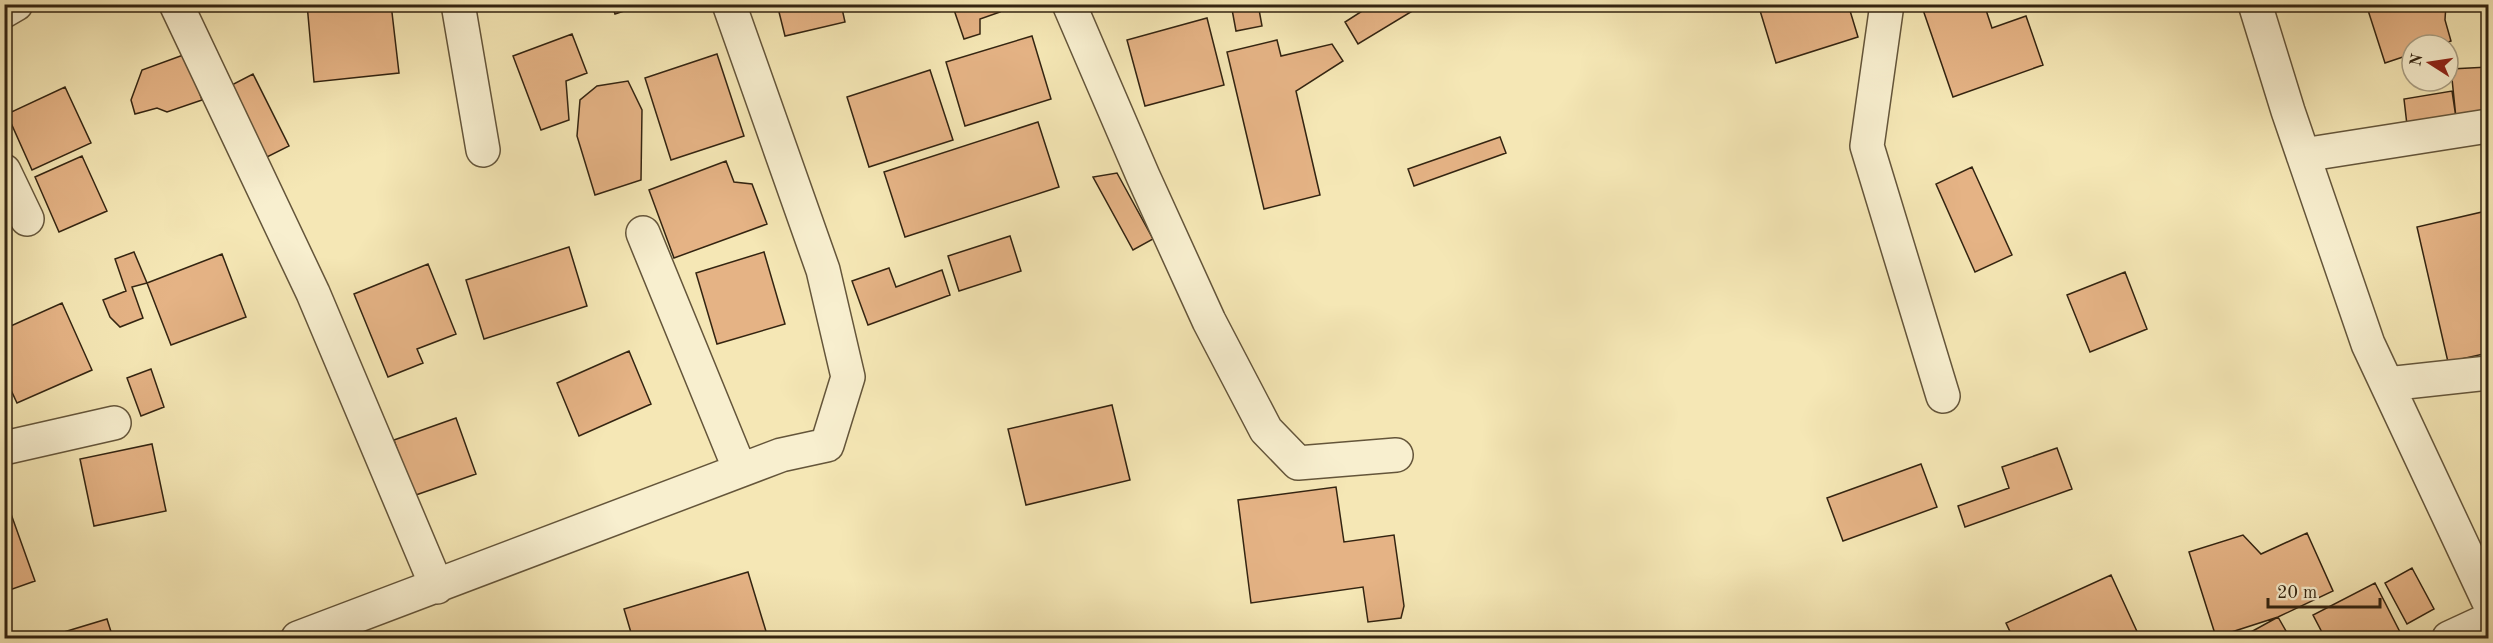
<svg xmlns="http://www.w3.org/2000/svg" width="2493" height="643" viewBox="0 0 2493 643" font-family="'Old Standard TT',serif">
  <style>
    .building { fill: #e5b385; stroke: #332411; stroke-width: 1.5 }
    .lines { fill: none; stroke-linecap: round; stroke-linejoin: round }
    .street-casing { stroke: #64553a; stroke-width: 36 }
    .street { stroke: #f8efcf; stroke-width: 33 }
  </style>
  <rect width="100%" height="100%" fill="#f5e7b5"/>
  <filter id="stains"><feTurbulence type="fractalNoise" baseFrequency=".00333" numOctaves="4"/><feColorMatrix values="0 0 0 0 .2 0 0 0 0 .09 0 0 0 0 .02 0 0 0 .5 -.17"/></filter>
  <radialGradient id="worn" r=".72"><stop offset=".6" stop-color="#630" stop-opacity="0"/><stop offset="1" stop-color="#630" stop-opacity=".3"/></radialGradient>
  <path class="building" d="M 307,4 L 391,4 L 399,73 L 314,82 Z
    M 612,4 L 645,4 L 615,14 Z
    M 777,4 L 841,4 L 845,22 L 785,36 Z
    M 952,4 L 998,4 L 1000,12 L 980,19 L 980,34 L 964,39 Z
    M 1231,4 L 1258,4 L 1262,26 L 1236,31 Z
    M 1373,4 L 1424,4 L 1358,44 L 1345,22 Z
    M 1758,4 L 1848,4 L 1858,37 L 1776,63 Z
    M 1921,4 L 1984,4 L 1992,28 L 2026,16 L 2043,65 L 1953,97 Z
    M 2366,4 L 2446,4 L 2445,20 L 2451,41 L 2440,45 L 2412,45 L 2412,54 L 2385,63 Z
    M 1207,18 L 1224,85 L 1145,106 L 1127,40 Z
    M 572,34 L 587,73 L 566,81 L 569,120 L 541,130 L 513,56 Z
    M 1032,36 L 1051,99 L 965,126 L 946,62 Z
    M 1277,40 L 1281,56 L 1332,44 L 1343,61 L 1296,91 L 1320,195 L 1264,209 L 1227,52 Z
    M 186,54 L 202,100 L 167,112 L 157,108 L 135,114 L 131,100 L 142,70 Z
    M 717,54 L 744,136 L 671,160 L 645,78 Z
    M 2488,67 L 2488,117 L 2456,118 L 2451,69 Z
    M 930,70 L 953,140 L 869,167 L 847,97 Z
    M 253,74 L 289,146 L 257,162 L 222,90 Z
    M 628,81 L 642,110 L 641,180 L 595,195 L 577,136 L 580,100 L 597,86 Z
    M 65,87 L 91,143 L 32,170 L 7,114 Z
    M 2452,91 L 2456,118 L 2407,125 L 2404,99 Z
    M 1038,122 L 1059,187 L 905,237 L 884,172 Z
    M 1500,137 L 1506,153 L 1414,186 L 1408,169 Z
    M 82,156 L 107,211 L 59,232 L 35,177 Z
    M 726,161 L 734,182 L 752,184 L 767,224 L 674,258 L 649,190 Z
    M 1972,167 L 2012,255 L 1975,272 L 1936,184 Z
    M 1117,173 L 1153,239 L 1133,250 L 1093,177 Z
    M 2482,212 L 2488,243 L 2488,353 L 2448,362 L 2417,227 Z
    M 1010,236 L 1021,271 L 959,291 L 948,256 Z
    M 569,247 L 587,306 L 484,339 L 466,280 Z
    M 134,252 L 147,283 L 132,287 L 143,318 L 120,327 L 110,317 L 103,300 L 126,291 L 115,259 Z
    M 764,252 L 785,324 L 717,344 L 696,273 Z
    M 222,254 L 246,317 L 171,345 L 147,283 Z
    M 428,264 L 456,334 L 417,349 L 423,363 L 388,377 L 354,294 Z
    M 889,268 L 896,287 L 942,270 L 950,295 L 868,325 L 852,281 Z
    M 2125,272 L 2147,329 L 2090,352 L 2067,295 Z
    M 62,303 L 92,370 L 17,403 L 4,375 L 4,329 Z
    M 629,351 L 651,404 L 579,436 L 557,383 Z
    M 151,369 L 164,407 L 141,416 L 127,378 Z
    M 1112,405 L 1130,480 L 1026,505 L 1008,429 Z
    M 456,418 L 476,474 L 413,496 L 394,440 Z
    M 152,444 L 166,511 L 94,526 L 80,459 Z
    M 2057,448 L 2072,489 L 1965,527 L 1958,506 L 2009,488 L 2002,467 Z
    M 1921,464 L 1937,507 L 1843,541 L 1827,498 Z
    M 1336,487 L 1344,542 L 1394,535 L 1404,606 L 1401,618 L 1368,622 L 1363,587 L 1251,603 L 1238,500 Z
    M 6,500 L 35,581 L 4,592 L 4,501 Z
    M 2307,533 L 2333,591 L 2278,617 L 2216,637 L 2189,552 L 2243,535 L 2261,554 Z
    M 2412,568 L 2434,609 L 2407,624 L 2385,583 Z
    M 748,572 L 768,638 L 622,638 L 632,636 L 624,609 Z
    M 2111,575 L 2140,638 L 2013,638 L 2006,623 Z
    M 2375,583 L 2402,636 L 2398,638 L 2325,638 L 2313,615 Z
    M 2278,617 L 2290,638 L 2240,638 Z
    M 107,619 L 113,638 L 44,638 Z"/>
  <g class="lines">
    <defs>
      <path id="street" d="M 176,4 L 313,293 L 437,587
        M 458,4 L 483,150
        M 1069,4 L 1143,176 L 1209,321 L 1266,430 L 1298,463 L 1396,455
        M 1887,4 L 1867,146 L 1943,396
        M 2255,4 L 2288,111 L 2368,344 L 2488,600
        M 4,11 L 16,4
        M 2303,155 L 2488,126
        M 4,171 L 27,219
        M 643,233 L 740,470
        M 2387,384 L 2488,373
        M 4,448 L 114,423
        M 298,638 L 781,455 L 827,445 L 848,377 L 823,270 L 729,4
        M 2449,638 L 2488,620"/>
    </defs>
    <use href="#street" class="street-casing"/>
    <use href="#street" class="street"/>
  </g>
  <rect width="2493" height="643" fill="none" stroke="#f5e7b5" stroke-width="24"/>
  <rect x="6" y="6" width="2481" height="631" fill="none" stroke="#332411" stroke-width="3"/>
  <rect x="12" y="12" width="2469" height="619" fill="none" stroke="#332411" stroke-width="1.5"/>
  <g transform="translate(2430 63) rotate(282)"><circle r="28" fill="#f8efcf" stroke="#a99e83" stroke-width="1.5"/>
  <path d="M0-4.5L10 22L0 15L-10 22Z" fill="#8f2418"/>
  <text y="-9" font-size="16" font-weight="bold" text-anchor="middle" fill="#332411">N</text>
  </g>
  <path d="M2268 598v9h112v-9" fill="none" stroke="#332411" stroke-width="3"/>
  <text x="2277" y="598" font-size="18" fill="#332411" stroke="#f8efcf" stroke-width="4.5" paint-order="stroke">20 m</text>
  <rect width="100%" height="100%" filter="url(#stains)"/>
  <rect width="100%" height="100%" fill="url(#worn)"/>
</svg>
